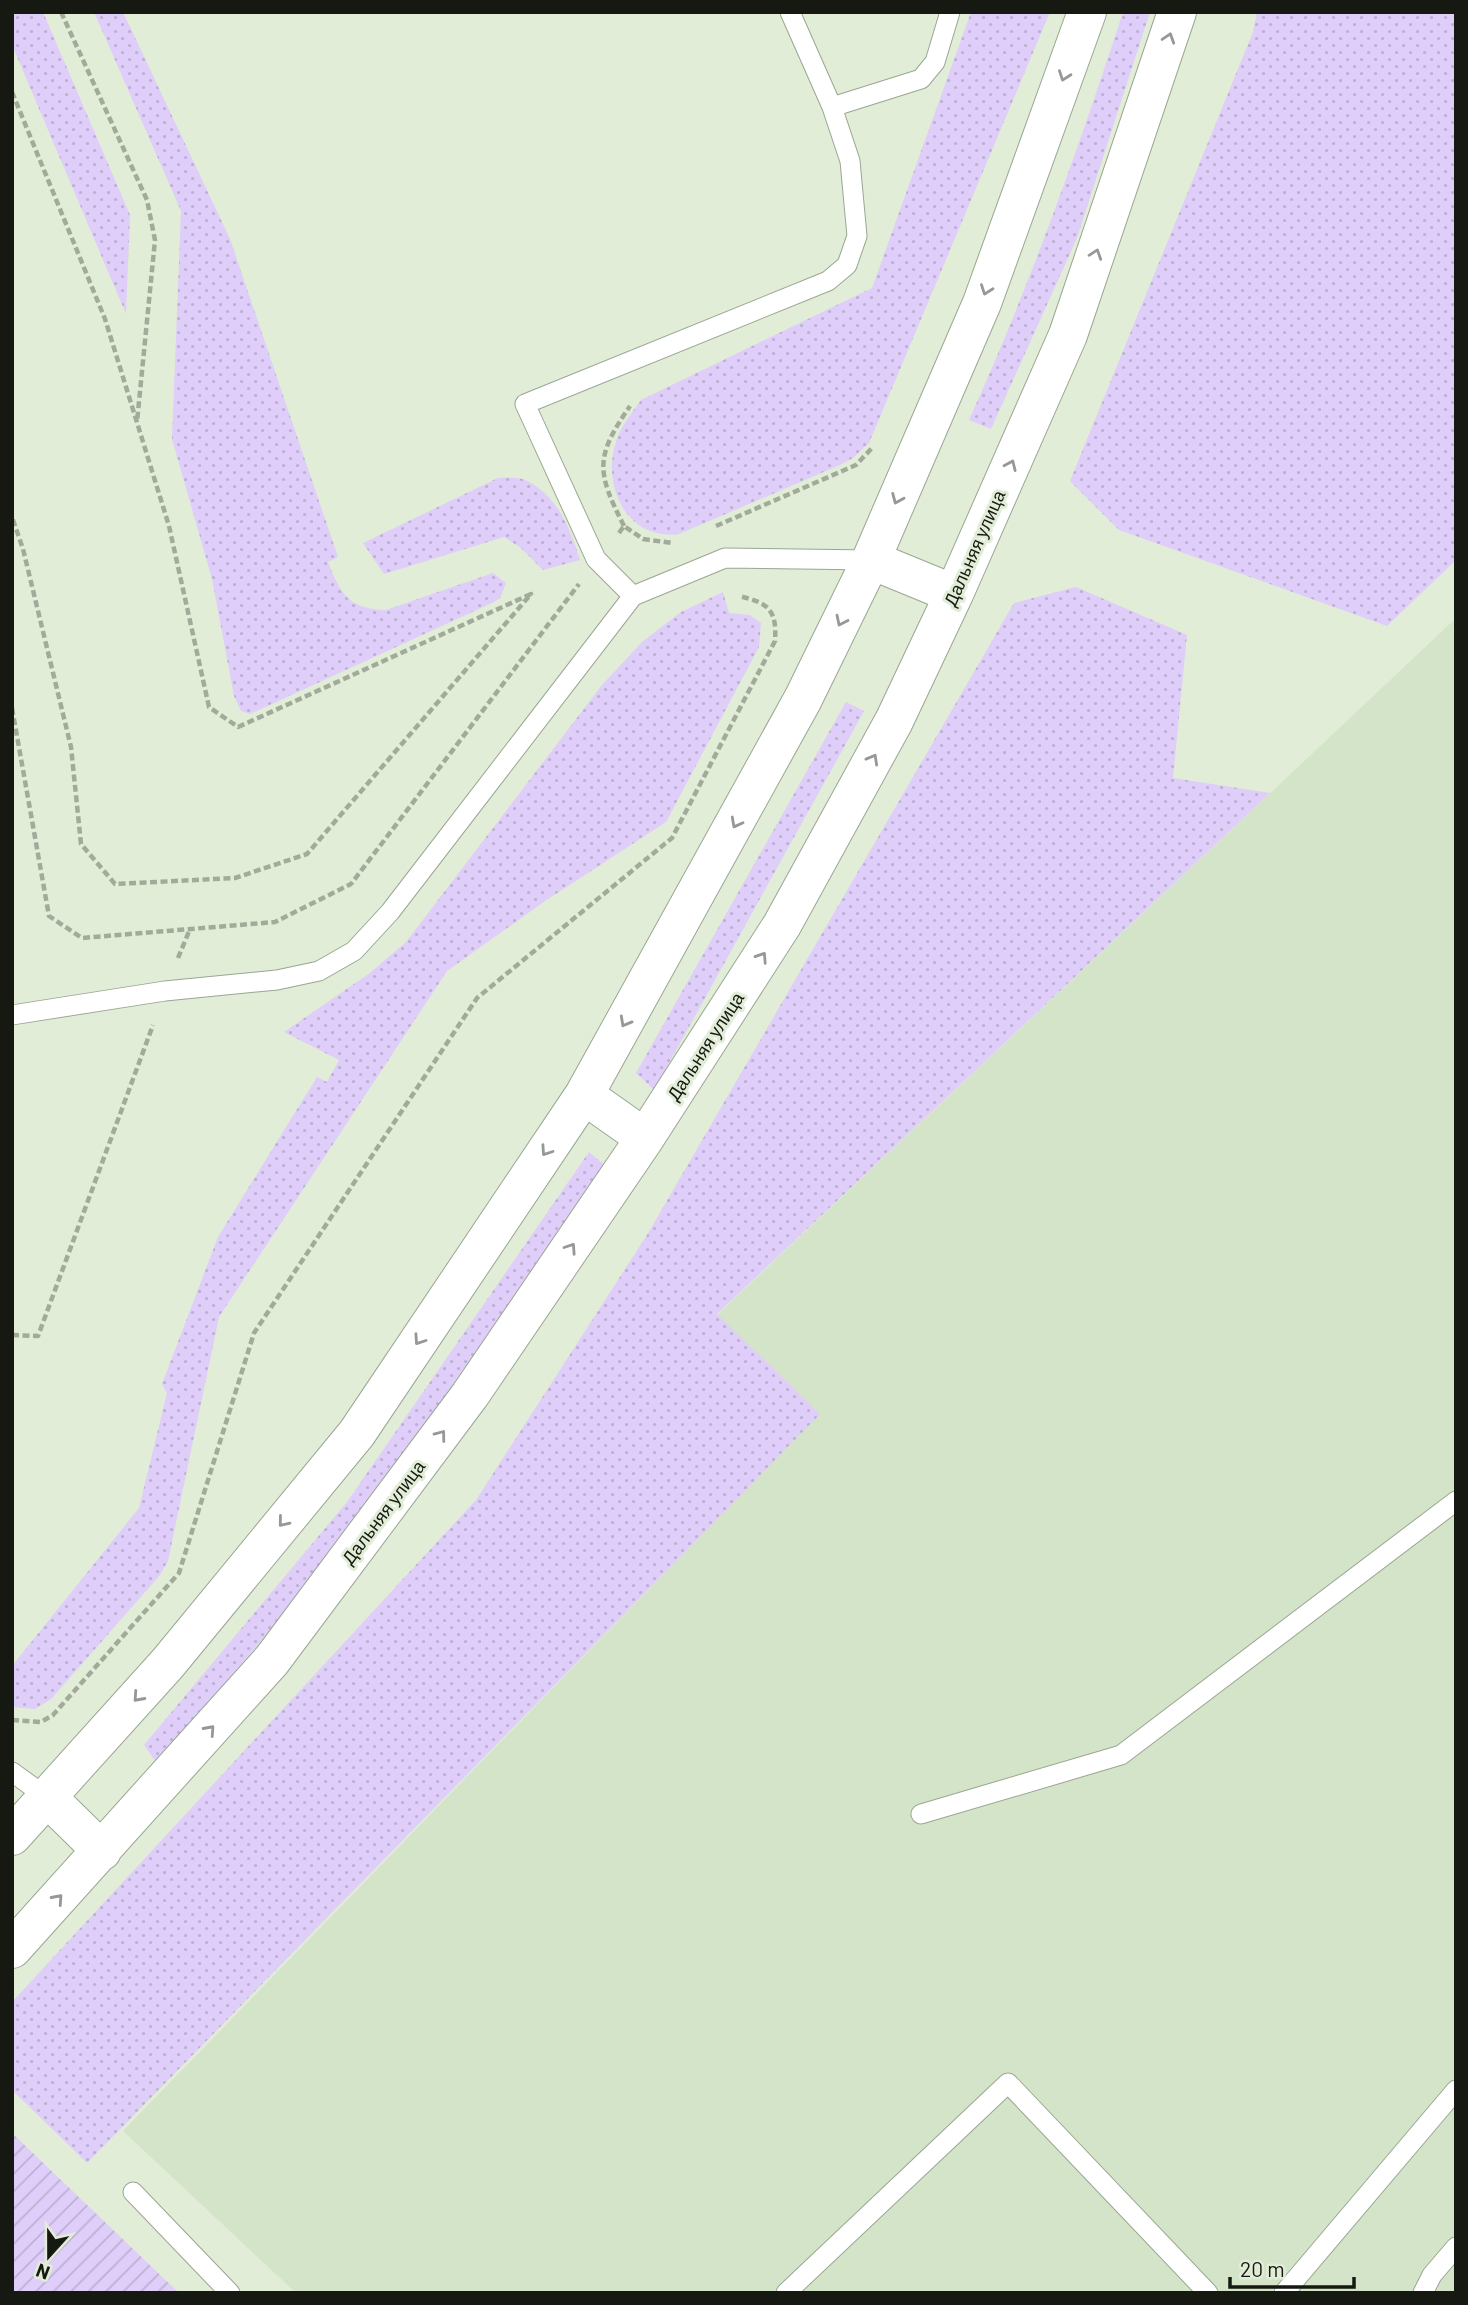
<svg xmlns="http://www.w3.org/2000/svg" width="1468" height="2305" viewBox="0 0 1468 2305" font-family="Barlow,sans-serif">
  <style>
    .built { fill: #d4e4c8 }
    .grass { fill: url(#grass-dots) }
    .garden { fill: url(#garden-furrows) }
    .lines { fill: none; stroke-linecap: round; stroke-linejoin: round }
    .service-casing { stroke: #9aa692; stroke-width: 21 }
    .secondary-casing { stroke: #9aa692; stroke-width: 40 }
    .path { stroke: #a2ab9a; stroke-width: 4.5; stroke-dasharray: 7 3.5; stroke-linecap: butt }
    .service { stroke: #fff; stroke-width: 19 }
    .secondary { stroke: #fff; stroke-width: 38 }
    .oneway { stroke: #969894 }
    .labels { text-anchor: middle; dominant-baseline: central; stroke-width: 6; stroke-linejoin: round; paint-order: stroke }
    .street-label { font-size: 18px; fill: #151912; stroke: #e1edd7 }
  </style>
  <defs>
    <pattern id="grass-dots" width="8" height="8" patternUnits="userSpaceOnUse" patternTransform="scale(1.75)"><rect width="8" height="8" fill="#dfcef9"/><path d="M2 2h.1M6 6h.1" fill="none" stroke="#beb0d4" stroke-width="1.8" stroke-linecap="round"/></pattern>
    <pattern id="garden-furrows" width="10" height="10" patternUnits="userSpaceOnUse" patternTransform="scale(1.75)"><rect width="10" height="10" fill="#dfcef9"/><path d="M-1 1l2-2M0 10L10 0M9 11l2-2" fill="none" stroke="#beb0d4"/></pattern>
  </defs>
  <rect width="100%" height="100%" fill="#e1edd7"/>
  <path class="built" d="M 1456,618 L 1456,2293 L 296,2293 L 123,2131 L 819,1414 L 717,1315 Z"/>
  <path class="grass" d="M 12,12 L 43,12 L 130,215 L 126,314 L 12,45 Z
    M 94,12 L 123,12 L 230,239 L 338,557 L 328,562 C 341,595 349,609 386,610 L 493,573 L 506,583 L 500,598 L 494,602 L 250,714 L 241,711 L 234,696 L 212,579 L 172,439 L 181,211 Z
    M 971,12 L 1050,12 L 869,443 L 853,458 L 840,465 L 679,534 C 628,541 601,487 616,442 C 620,427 632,413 641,400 L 872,288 Z
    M 1123,12 L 1150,12 L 1077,238 L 991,429 L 969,420 C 1030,285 1077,153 1123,12 Z
    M 1257,12 L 1456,12 L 1456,560 L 1387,626 L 1119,530 L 1070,481 L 1253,32 Z
    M 498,478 C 506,478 518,477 525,480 C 558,495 570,529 580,560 L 543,570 L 521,548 L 504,537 L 384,574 L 363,543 Z
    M 1076,587 L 1187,635 L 1173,778 L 1270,793 L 717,1314 L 820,1414 L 87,2163 L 12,2090 L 12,2002 L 476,1500 L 647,1235 L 1014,603 Z
    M 723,592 L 729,613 L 750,615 L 761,623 L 759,647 L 666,822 L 545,901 L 447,971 L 219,1317 L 168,1561 L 160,1575 L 51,1699 L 35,1709 L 12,1707 L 12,1666 L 139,1508 L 167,1393 L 162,1384 L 218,1237 L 317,1077 L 327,1082 L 339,1060 L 284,1032 L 370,973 L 406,942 L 602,685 L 642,642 L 681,612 Z
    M 846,702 L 864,711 L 654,1090 L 636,1073 Z
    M 589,1152 L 607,1167 L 490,1339 L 343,1542 L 158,1765 L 144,1745 L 347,1502 Z"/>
  <path class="garden" d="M 12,2133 L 179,2293 L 12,2293 Z"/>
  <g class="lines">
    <defs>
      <path id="service" d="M 832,107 L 921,79 L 935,62 L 950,12
        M 633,596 L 596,559 L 525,404 L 828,281 L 847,265 L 857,236 L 850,161 L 832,107 L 790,12
        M 12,1015 L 165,991 L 277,980 L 319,971 L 354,951 L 390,912 L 633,596 L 725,558 L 871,560
        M 12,1772 L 48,1798
        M 921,1814 L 1121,1755 L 1456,1501
        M 133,2192 L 230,2293
        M 786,2293 L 1008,2083 L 1208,2293
        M 1284,2293 L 1456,2090
        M 1423,2293 L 1432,2275 L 1456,2247"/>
      <path id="secondary" d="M 871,560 L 954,594
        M 584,1095 L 645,1138
        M 48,1798 L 102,1851
        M 12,1836 L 168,1663 L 357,1433 L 584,1095 L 803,699 L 871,560 L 982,303 L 1087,12
        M 12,1949 L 272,1660 L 470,1395 L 645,1138 L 782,925 L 894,721 L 954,594 L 1068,335 L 1177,12"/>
    </defs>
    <use href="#service" class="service-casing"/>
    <use href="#secondary" class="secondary-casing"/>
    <path class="path" d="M 61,12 L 147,200 L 155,240 L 137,422
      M 12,92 L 105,319 L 169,526 L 209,707 L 238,727 L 531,594 L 307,854 L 235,878 L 115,884 L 81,844 L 71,747 L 23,549 L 12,517
      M 624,526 C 596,471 595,457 630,406
      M 716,526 L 856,465 L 872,448
      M 619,533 L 624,526 L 643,539 L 672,543
      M 12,708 L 49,916 L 82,938 L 275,922 L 351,884 L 579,584
      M 178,958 L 190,929
      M 12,1335 L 38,1336 L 153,1025
      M 12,1720 L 41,1722 L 53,1715 L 179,1573 L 254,1333 L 477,998 L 672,838 L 775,641 C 777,610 769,603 739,596"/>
    <use href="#service" class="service"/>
    <use href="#secondary" class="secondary"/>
  </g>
  <defs><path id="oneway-chevron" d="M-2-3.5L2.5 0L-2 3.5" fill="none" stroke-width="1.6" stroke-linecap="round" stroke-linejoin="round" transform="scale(1.75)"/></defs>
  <g class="oneway">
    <use href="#oneway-chevron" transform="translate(1169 38) rotate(-72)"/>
    <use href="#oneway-chevron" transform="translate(1064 76) rotate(110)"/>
    <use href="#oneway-chevron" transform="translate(1096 254) rotate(-71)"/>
    <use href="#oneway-chevron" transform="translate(986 290) rotate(110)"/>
    <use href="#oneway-chevron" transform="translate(1011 465) rotate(-66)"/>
    <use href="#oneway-chevron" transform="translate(897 499) rotate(113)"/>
    <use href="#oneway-chevron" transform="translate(841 621) rotate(116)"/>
    <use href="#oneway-chevron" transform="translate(873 759) rotate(-61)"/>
    <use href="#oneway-chevron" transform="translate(736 823) rotate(118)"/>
    <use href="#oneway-chevron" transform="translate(762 957) rotate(-57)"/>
    <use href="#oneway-chevron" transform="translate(625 1022) rotate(119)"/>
    <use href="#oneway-chevron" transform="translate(546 1151) rotate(124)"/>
    <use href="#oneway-chevron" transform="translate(571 1248) rotate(-56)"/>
    <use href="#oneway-chevron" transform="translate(419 1340) rotate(124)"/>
    <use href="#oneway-chevron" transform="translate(441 1435) rotate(-53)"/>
    <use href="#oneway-chevron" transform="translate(283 1522) rotate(129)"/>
    <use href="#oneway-chevron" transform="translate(138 1697) rotate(132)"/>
    <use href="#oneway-chevron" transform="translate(210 1730) rotate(-48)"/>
    <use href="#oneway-chevron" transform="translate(58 1899) rotate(-48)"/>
  </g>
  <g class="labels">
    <g class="street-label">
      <text transform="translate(974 548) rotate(-66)">Дальняя улица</text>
      <text transform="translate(705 1046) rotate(-57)">Дальняя улица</text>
      <text transform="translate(383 1512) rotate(-53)">Дальняя улица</text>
    </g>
  </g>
  <rect width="1468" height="2305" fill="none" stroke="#151912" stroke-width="28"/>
  <g transform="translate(49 2256) rotate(201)" stroke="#e1edd7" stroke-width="5" paint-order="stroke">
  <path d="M0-5L12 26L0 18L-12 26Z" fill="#151912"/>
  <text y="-10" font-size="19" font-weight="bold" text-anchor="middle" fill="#151912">N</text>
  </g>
  <path d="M1230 2277v10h124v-10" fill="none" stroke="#151912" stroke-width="3.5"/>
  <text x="1240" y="2277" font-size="21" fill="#151912" stroke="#e1edd7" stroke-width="5" paint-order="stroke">20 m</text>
</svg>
